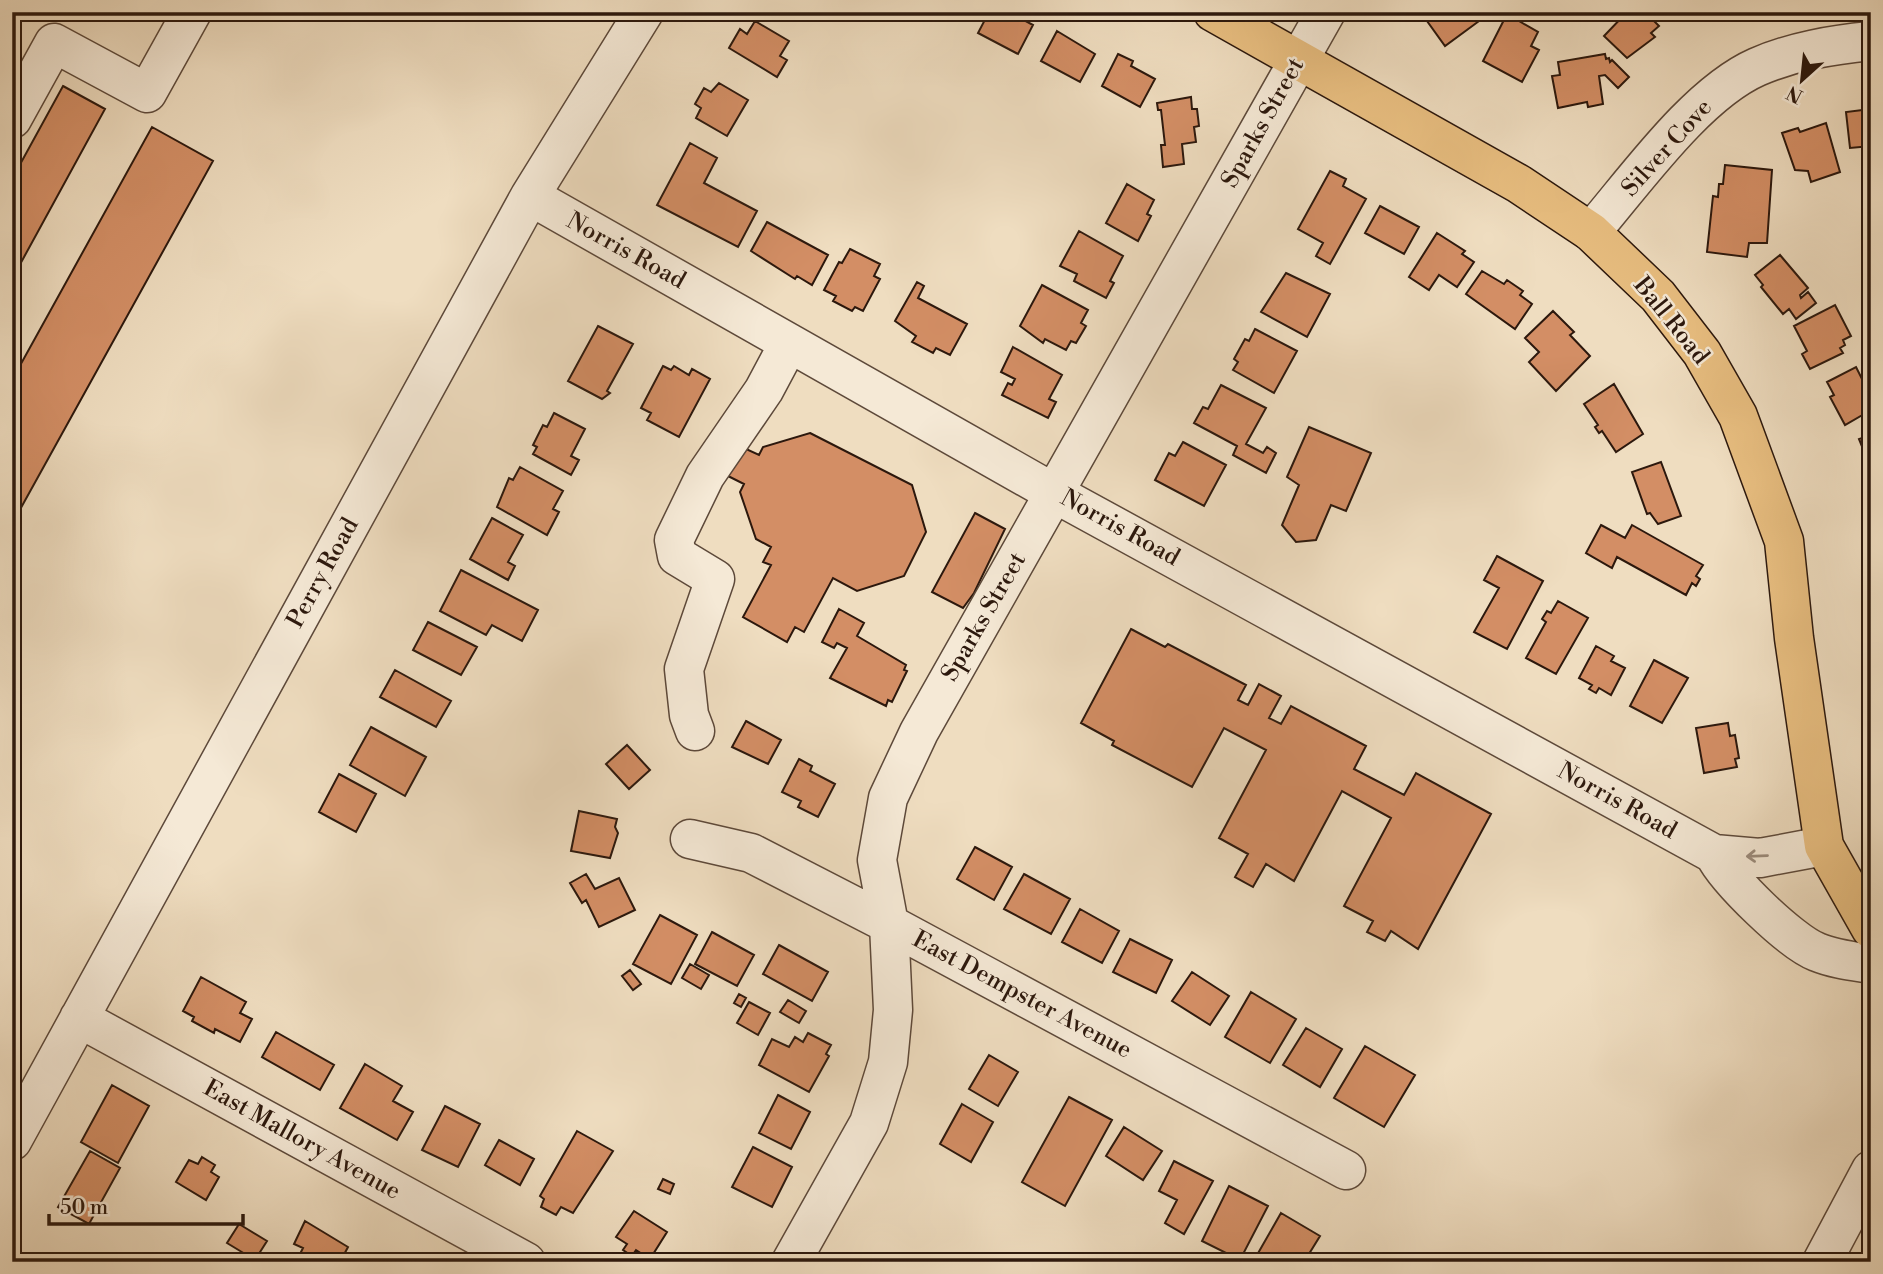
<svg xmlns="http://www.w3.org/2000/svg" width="1883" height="1274" viewBox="0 0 1883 1274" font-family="'Libre Bodoni',serif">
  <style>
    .building { fill: #d38e65; stroke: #2c180d; stroke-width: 2 }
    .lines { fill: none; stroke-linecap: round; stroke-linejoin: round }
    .minor-casing { stroke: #5d493a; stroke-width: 41 }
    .major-casing { stroke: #2c180d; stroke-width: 41 }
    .minor { stroke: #f5e9d6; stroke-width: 38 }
    .major { stroke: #e8be80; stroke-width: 38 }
    .oneway { stroke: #9b8b7c }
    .labels { text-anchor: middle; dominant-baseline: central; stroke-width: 5; stroke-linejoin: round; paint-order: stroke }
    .street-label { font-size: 24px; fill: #2c180d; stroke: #f5e9d6 }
  </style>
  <rect width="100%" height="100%" fill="#efddc0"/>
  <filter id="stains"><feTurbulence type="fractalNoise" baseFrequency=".00286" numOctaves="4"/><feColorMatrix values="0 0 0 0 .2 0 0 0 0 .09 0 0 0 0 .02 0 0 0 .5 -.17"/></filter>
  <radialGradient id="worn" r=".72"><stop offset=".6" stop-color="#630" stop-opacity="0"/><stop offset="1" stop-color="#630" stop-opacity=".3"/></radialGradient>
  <path class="building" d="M 989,12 L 1009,12 L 1033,25 L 1018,54 L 978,33 Z
    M 1627,12 L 1645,12 L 1659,26 L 1651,33 L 1655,37 L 1627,58 L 1604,36 Z
    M 1425,13 L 1489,12 L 1490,13 L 1445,46 L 1422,14 Z
    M 1507,14 L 1538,32 L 1531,46 L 1539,50 L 1522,82 L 1483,61 Z
    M 755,21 L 789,41 L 780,56 L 787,60 L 777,77 L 729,48 L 740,29 L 747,34 Z
    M 1057,31 L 1095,54 L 1080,82 L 1041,61 Z
    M 1118,54 L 1133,61 L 1131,66 L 1155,79 L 1140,107 L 1102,86 Z
    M 1605,54 L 1606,59 L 1609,58 L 1610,62 L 1612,60 L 1629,77 L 1618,88 L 1605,75 L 1599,76 L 1603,104 L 1588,107 L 1587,102 L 1558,108 L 1552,76 L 1560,75 L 1558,62 Z
    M 719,83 L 748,100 L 727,136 L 696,118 L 701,108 L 695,104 L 704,88 L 711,92 Z
    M 63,86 L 105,109 L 12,279 L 12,179 Z
    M 1191,97 L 1192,109 L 1197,109 L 1199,126 L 1194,127 L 1196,142 L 1182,144 L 1184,164 L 1163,167 L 1161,145 L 1165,145 L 1161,110 L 1158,110 L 1157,103 Z
    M 1871,109 L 1871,146 L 1850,148 L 1846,112 Z
    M 1826,123 L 1840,172 L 1811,182 L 1808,171 L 1795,170 L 1782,133 L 1798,128 L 1800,132 Z
    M 152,127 L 213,161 L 12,524 L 12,380 Z
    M 690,143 L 717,158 L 704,183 L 757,211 L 738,247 L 657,205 Z
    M 1725,165 L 1772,170 L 1767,243 L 1749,243 L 1747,257 L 1707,252 L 1713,196 L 1718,197 L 1719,184 L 1723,184 Z
    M 1330,171 L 1346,179 L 1343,186 L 1366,199 L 1330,264 L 1316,256 L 1323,243 L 1298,229 Z
    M 1127,184 L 1154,200 L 1147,214 L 1151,216 L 1138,241 L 1106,223 Z
    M 1380,206 L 1419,227 L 1404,254 L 1365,233 Z
    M 767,222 L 828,255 L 812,285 L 797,276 L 795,279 L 751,251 Z
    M 1079,231 L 1123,256 L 1110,281 L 1114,283 L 1106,298 L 1074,281 L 1077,274 L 1060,266 Z
    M 1437,233 L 1465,251 L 1462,254 L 1474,262 L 1457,287 L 1439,275 L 1429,290 L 1409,277 Z
    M 850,249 L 880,264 L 874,276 L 880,279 L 863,311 L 855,307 L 852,311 L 833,301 L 836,296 L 824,290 L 839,262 L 842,263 Z
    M 1780,255 L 1808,288 L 1800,295 L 1801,298 L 1808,292 L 1816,303 L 1796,319 L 1789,309 L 1783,314 L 1761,287 L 1763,285 L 1755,275 Z
    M 1482,271 L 1504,284 L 1507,280 L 1523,291 L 1520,295 L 1532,304 L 1515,329 L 1466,294 Z
    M 1286,273 L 1330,294 L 1307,337 L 1261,312 Z
    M 917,282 L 924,286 L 918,298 L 967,324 L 950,355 L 936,348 L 933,353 L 912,342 L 916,336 L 895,321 Z
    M 1042,285 L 1088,310 L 1081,323 L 1086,326 L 1076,343 L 1071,341 L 1066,350 L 1045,339 L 1043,343 L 1020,326 Z
    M 1835,305 L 1851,336 L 1843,340 L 1845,345 L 1840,348 L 1843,353 L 1810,369 L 1802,354 L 1807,351 L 1794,326 Z
    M 1553,311 L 1574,332 L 1570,335 L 1590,356 L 1556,391 L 1529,362 L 1539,352 L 1525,338 Z
    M 598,326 L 633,344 L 607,391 L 610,393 L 602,399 L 568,381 Z
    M 1255,329 L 1297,351 L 1274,393 L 1233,370 L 1238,362 L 1234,359 L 1245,339 L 1249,341 Z
    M 1013,347 L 1062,375 L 1049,399 L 1056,402 L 1048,418 L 1002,395 L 1008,383 L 1012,385 L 1015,379 L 1001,372 Z
    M 663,366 L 671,370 L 674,366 L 689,375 L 692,369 L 710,379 L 679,437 L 647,420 L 651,413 L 641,408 Z
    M 1856,367 L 1862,379 L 1871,375 L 1871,410 L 1845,425 L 1830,397 L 1834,395 L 1827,382 Z
    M 1614,384 L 1643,434 L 1616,452 L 1602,431 L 1599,433 L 1595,427 L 1598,425 L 1584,404 Z
    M 1221,385 L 1266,408 L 1246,444 L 1263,453 L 1267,447 L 1276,453 L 1266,473 L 1233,455 L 1237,446 L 1194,423 L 1203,407 L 1208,409 Z
    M 554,413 L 585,429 L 571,456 L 579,460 L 571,475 L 533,454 L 537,447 L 533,445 L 543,425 L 547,427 Z
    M 1309,427 L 1371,453 L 1346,511 L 1331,505 L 1316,540 L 1296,542 L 1282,525 L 1299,485 L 1287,477 Z
    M 810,433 L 912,485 L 926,532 L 904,576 L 857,591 L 833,578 L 804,632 L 795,627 L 787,642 L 743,617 L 771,565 L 763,562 L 771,547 L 756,539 L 740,492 L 744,484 L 726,475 L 744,448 L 759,455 L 763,447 Z
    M 1871,435 L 1871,477 L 1866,467 L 1870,466 L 1859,439 Z
    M 1183,442 L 1226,465 L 1204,506 L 1155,480 L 1169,453 L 1175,456 Z
    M 1661,462 L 1681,516 L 1658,524 L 1650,513 L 1647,514 L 1632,472 Z
    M 520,467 L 563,491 L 553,509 L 559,512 L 547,535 L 497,507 L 509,478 L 513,480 Z
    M 975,513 L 1005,529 L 974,593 L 963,608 L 932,592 Z
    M 492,518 L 523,535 L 508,562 L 515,566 L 508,580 L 470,559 Z
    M 1601,525 L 1625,538 L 1632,525 L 1703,565 L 1696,576 L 1700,579 L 1696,586 L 1692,583 L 1686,595 L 1617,557 L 1612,568 L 1586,553 Z
    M 1497,556 L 1543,581 L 1507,649 L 1474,632 L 1499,588 L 1484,580 Z
    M 461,570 L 538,610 L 522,641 L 492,625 L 486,635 L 440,611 Z
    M 1558,601 L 1588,618 L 1556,674 L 1526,658 L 1546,622 L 1542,619 L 1547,611 L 1551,613 Z
    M 839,609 L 864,623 L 857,636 L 906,665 L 904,670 L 907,671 L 892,702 L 888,700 L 886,706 L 830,678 L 847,648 L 837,643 L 834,648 L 822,642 Z
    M 428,622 L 477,647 L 461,675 L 413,650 Z
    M 1131,629 L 1165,647 L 1168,644 L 1246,685 L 1238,700 L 1248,705 L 1259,684 L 1281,696 L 1269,718 L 1281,724 L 1291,706 L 1366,746 L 1354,769 L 1404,795 L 1416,773 L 1491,814 L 1418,949 L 1391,931 L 1385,941 L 1367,932 L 1373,921 L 1344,906 L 1391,818 L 1342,791 L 1294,881 L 1266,864 L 1253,887 L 1235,877 L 1248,854 L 1219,838 L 1266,750 L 1224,728 L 1192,787 L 1112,745 L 1114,741 L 1081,723 Z
    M 1596,646 L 1614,656 L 1611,661 L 1625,668 L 1611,695 L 1599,688 L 1596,693 L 1589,689 L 1592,685 L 1579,678 Z
    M 1654,660 L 1688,678 L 1662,723 L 1630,706 Z
    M 395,670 L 451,701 L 436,727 L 380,697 Z
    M 746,721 L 781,740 L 768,764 L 732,747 Z
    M 1728,723 L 1730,736 L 1735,735 L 1739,758 L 1735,759 L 1737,767 L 1704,773 L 1696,728 Z
    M 371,727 L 426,757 L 405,796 L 350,765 Z
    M 627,745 L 650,770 L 629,789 L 606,764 Z
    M 799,759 L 812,766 L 810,771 L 835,784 L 818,817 L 798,807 L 801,801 L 782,792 Z
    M 339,774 L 376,794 L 356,832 L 319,812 Z
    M 579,811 L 617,819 L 615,827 L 618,833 L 610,858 L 571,851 Z
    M 975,847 L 1012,867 L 994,900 L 957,879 Z
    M 586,874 L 595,889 L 619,878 L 635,910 L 599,927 L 586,900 L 582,903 L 570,883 Z
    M 1024,874 L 1070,899 L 1051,934 L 1004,909 Z
    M 1080,909 L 1119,931 L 1102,963 L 1062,942 Z
    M 660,915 L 697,935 L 671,984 L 633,964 Z
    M 712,932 L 754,955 L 737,986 L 695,964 Z
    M 1130,939 L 1172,960 L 1156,993 L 1113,972 Z
    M 779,945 L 828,972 L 812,1001 L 763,974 Z
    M 690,964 L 709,975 L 701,989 L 682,978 Z
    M 630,970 L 641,984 L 633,990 L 622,976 Z
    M 1192,972 L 1229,996 L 1210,1025 L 1172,1001 Z
    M 201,977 L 246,1002 L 240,1013 L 252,1019 L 240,1042 L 215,1029 L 214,1033 L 192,1021 L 194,1017 L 183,1011 Z
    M 1251,992 L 1296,1019 L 1270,1063 L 1225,1037 Z
    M 739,994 L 746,998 L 741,1007 L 734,1003 Z
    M 788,1000 L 806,1011 L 799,1023 L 780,1012 Z
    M 749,1002 L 770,1013 L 758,1035 L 737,1023 Z
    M 1306,1028 L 1342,1049 L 1320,1087 L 1283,1065 Z
    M 276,1032 L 334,1065 L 320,1090 L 262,1057 Z
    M 808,1033 L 831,1045 L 826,1054 L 829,1056 L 809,1092 L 759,1065 L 772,1039 L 789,1047 L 795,1037 L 803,1042 Z
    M 1365,1046 L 1415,1075 L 1384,1127 L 1334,1098 Z
    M 989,1055 L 1018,1072 L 998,1106 L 969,1089 Z
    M 365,1064 L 402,1086 L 393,1101 L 413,1112 L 397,1140 L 340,1108 Z
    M 112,1085 L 149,1106 L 118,1163 L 81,1142 Z
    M 778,1095 L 810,1112 L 791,1149 L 759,1133 Z
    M 1069,1097 L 1112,1120 L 1065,1206 L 1022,1182 Z
    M 962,1104 L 993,1122 L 971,1162 L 940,1144 Z
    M 445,1106 L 480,1124 L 458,1167 L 422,1150 Z
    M 1124,1127 L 1162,1151 L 1143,1180 L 1106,1156 Z
    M 577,1131 L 613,1151 L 573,1213 L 561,1207 L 556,1215 L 541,1207 L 544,1199 L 540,1196 Z
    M 499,1140 L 534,1159 L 520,1185 L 485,1165 Z
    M 753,1147 L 792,1167 L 772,1207 L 732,1187 Z
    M 90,1151 L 120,1168 L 89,1224 L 58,1207 Z
    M 202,1157 L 215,1165 L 211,1172 L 219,1177 L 206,1200 L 176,1182 L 189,1160 L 198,1164 Z
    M 1174,1161 L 1213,1181 L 1184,1234 L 1165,1223 L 1177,1200 L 1159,1191 Z
    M 663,1179 L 674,1184 L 670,1194 L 658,1189 Z
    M 1229,1186 L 1268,1206 L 1240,1260 L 1202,1241 Z
    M 634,1211 L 667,1232 L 650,1259 L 636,1250 L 632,1256 L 623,1250 L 627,1244 L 616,1237 Z
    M 1281,1213 L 1320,1236 L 1304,1262 L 1253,1262 Z
    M 305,1221 L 348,1247 L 340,1262 L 296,1262 L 303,1248 L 294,1244 Z
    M 239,1224 L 267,1241 L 255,1260 L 227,1243 Z"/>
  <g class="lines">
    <defs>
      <path id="minor" d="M 12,119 L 54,43 L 147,93 L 192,12
        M 530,196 L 1054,493 L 1714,854
        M 1591,232 C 1635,181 1696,94 1757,67 C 1794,51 1831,45 1871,41
        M 695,731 L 689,715 L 684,669 L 715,579 L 677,556 L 674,540 L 705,476 L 764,390 L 789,343
        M 690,839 L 751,853 L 889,924 L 1346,1170
        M 1824,846 L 1760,858 L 1714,854 C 1727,880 1791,942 1817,952 C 1834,959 1852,961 1871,964
        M 79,1018 L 526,1262
        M 12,1141 L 530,196 L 644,12
        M 791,1262 L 869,1123 L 888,1062 L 893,1010 L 889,924 L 877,860 L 888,798 L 919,732 L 1326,12
        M 1822,1262 L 1871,1170"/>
      <path id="major" d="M 1213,12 L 1519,184 L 1591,232 L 1658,296 L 1702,353 L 1738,416 L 1784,541 L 1794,638 L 1824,846 L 1871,929"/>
    </defs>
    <use href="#minor" class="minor-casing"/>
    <use href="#major" class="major-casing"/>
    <use href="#minor" class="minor"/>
    <use href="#major" class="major"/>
  </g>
  <defs><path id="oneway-shaft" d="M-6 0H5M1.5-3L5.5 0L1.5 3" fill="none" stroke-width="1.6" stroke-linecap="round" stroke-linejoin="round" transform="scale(1.75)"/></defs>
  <use class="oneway" href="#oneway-shaft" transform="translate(1757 856) rotate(178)"/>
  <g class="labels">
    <g class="street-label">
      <text transform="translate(1263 123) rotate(-61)">Sparks Street</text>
      <text transform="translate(1667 148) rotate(-48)">Silver Cove</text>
      <text transform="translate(626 251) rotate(29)">Norris Road</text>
      <text transform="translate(1671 321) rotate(51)">Ball Road</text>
      <text transform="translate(1120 528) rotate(29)">Norris Road</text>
      <text transform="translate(323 573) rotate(-61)">Perry Road</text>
      <text transform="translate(984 617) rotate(-60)">Sparks Street</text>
      <text transform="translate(1617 801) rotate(29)">Norris Road</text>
      <text transform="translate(1022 995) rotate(28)">East Dempster Avenue</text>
      <text transform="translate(302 1140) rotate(29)">East Mallory Avenue</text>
    </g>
  </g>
  <rect width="1883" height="1274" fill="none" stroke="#efddc0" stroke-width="42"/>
  <rect x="14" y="14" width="1855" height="1246" fill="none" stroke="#2c180d" stroke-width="3.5"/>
  <rect x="21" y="21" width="1841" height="1232" fill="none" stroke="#2c180d" stroke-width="2"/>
  <g transform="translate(1802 80) rotate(207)" stroke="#f5e9d6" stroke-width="5" paint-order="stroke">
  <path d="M0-5L12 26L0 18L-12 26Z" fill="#2c180d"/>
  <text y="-10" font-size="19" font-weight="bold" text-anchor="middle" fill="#2c180d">N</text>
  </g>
  <path d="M49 1214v10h194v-10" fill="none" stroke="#2c180d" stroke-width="3.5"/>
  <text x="60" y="1214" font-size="21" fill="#2c180d" stroke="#f5e9d6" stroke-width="5" paint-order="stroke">50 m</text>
  <rect width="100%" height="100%" filter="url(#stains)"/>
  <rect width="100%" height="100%" fill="url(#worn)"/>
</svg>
